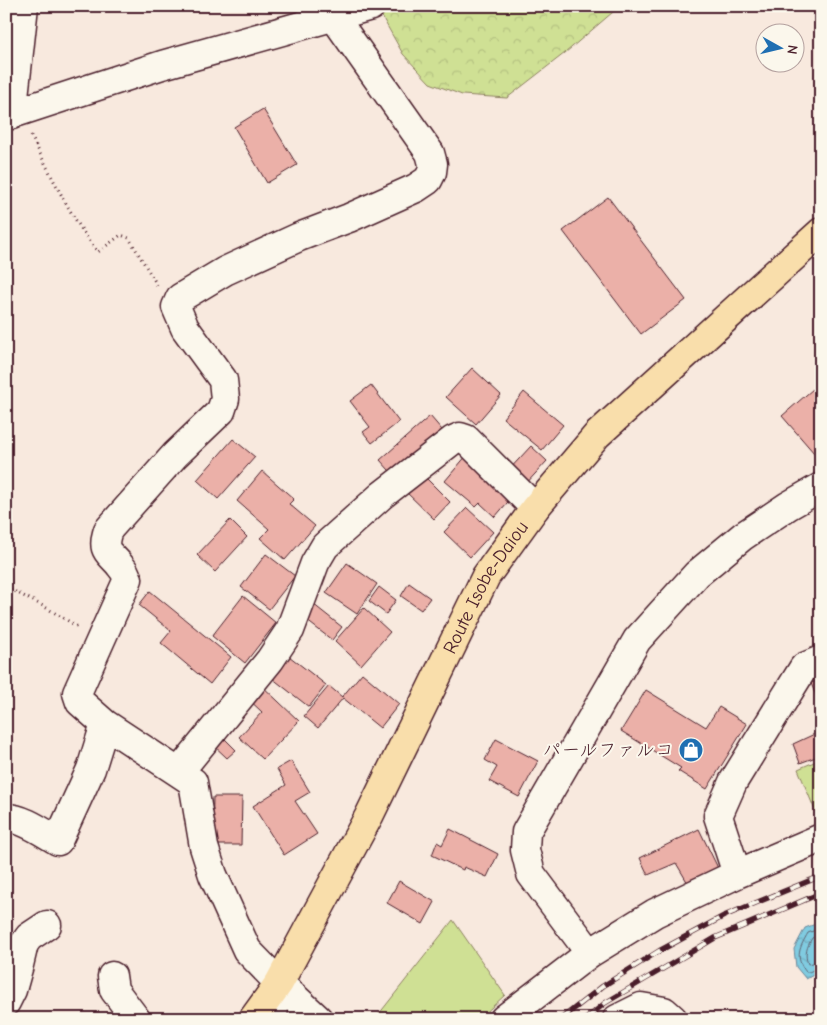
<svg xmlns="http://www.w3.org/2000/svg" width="827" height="1025" viewBox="0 0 827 1025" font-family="'Comic Neue','Klee One',sans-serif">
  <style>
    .green { fill: #cfe094; stroke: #8c8060 }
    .forest { fill: url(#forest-crowns); stroke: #8c8060 }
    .water { fill: url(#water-ripples); stroke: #6a8698 }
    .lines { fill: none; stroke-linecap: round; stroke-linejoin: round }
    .shore { stroke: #606473; stroke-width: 1 }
    .building { fill: #ebb0a8; stroke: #4a1f2b }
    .minor-casing { stroke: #4a1f2b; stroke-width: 31 }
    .major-casing { stroke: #4a1f2b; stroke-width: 31 }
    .path { stroke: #4a1f2b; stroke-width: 3; stroke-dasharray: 1 4; stroke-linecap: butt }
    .minor { stroke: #fbf7ec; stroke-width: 28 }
    .major { stroke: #f9deab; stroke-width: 28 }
    .rail-casing { stroke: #4a1f2b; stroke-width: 5.5 }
    .rail { stroke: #fbf7ec; stroke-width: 4; stroke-dasharray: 11; stroke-linecap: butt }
    .labels { text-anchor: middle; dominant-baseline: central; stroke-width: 4; stroke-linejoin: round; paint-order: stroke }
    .street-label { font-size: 19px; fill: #4a1f2b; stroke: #fbf7ec }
    .poi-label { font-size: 19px; fill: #4a1f2b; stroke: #fbf7ec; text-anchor: end }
  </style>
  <defs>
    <pattern id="forest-crowns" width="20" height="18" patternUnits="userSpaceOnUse" patternTransform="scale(1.25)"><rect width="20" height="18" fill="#cfe094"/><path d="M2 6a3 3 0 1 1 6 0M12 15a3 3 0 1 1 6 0" fill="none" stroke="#b3c080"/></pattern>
    <pattern id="water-ripples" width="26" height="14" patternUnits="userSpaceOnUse" patternTransform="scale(1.25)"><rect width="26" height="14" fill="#80cbe0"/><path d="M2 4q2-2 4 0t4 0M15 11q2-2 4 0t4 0" fill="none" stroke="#70aec0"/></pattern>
  </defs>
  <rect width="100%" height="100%" fill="#f8e9de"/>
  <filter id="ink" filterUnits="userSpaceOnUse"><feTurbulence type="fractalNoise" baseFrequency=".02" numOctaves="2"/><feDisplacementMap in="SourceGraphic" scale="10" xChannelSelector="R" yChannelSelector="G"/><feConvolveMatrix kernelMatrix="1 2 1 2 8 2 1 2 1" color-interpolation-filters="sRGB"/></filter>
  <g filter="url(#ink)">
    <path class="green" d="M 821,759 L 821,825 L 798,769 Z
      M 453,920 L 505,995 L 479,1019 L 375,1019 Z"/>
    <path class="forest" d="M 376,6 L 620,6 L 565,53 L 507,98 L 462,95 L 430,83 L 403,54 Z"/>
    <path class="water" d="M 821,922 L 821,971 L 806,979 L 796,967 L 794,949 L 805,928 Z"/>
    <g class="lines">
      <path class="shore" d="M 821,928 L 808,933 C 800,947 794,957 806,972 C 811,973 815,967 821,967
        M 821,934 L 812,938 C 807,947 804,954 808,964 L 821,961"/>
    </g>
    <path class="building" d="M 263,109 L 297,165 L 267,183 L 234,127 Z
      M 608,197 L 686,300 L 641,334 L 563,231 Z
      M 472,368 L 501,395 L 476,424 L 446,397 Z
      M 821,382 L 821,461 L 782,416 Z
      M 371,385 L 399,422 L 372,443 L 363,432 L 370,427 L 350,401 Z
      M 524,392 L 563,425 L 542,450 L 503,418 Z
      M 430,416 L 448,437 L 398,480 L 380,460 Z
      M 233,439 L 255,457 L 218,499 L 197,480 Z
      M 531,446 L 547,461 L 523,487 L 507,472 Z
      M 467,455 L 513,496 L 495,517 L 480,503 L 476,507 L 445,481 Z
      M 262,471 L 294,499 L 289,504 L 315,526 L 285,560 L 260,538 L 269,529 L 237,501 Z
      M 423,475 L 450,502 L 434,519 L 406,492 Z
      M 467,508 L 493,532 L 470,557 L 444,532 Z
      M 230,520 L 247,537 L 215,572 L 197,555 Z
      M 266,554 L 295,576 L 269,609 L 241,587 Z
      M 347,563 L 377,584 L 357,614 L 326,593 Z
      M 409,583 L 430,598 L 421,610 L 401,596 Z
      M 379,587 L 396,600 L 386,614 L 369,601 Z
      M 150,591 L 231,657 L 210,684 L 161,643 L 171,631 L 139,605 Z
      M 243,596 L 276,623 L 245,663 L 212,636 Z
      M 313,604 L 342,627 L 332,640 L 302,617 Z
      M 364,608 L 390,632 L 361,665 L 335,641 Z
      M 289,656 L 326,685 L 309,707 L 272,678 Z
      M 362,673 L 399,704 L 380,728 L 343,698 L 318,728 L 304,716 L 329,686 L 342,697 Z
      M 821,680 L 821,709 L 811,683 Z
      M 258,682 L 299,721 L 263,759 L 239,737 L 262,712 L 245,696 Z
      M 646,690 L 706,727 L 719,707 L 747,724 L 707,789 L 678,771 L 681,768 L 621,731 Z
      M 821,731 L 821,755 L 800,763 L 793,744 Z
      M 218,732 L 236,750 L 227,758 L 209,741 Z
      M 496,739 L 538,761 L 519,797 L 489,781 L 497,767 L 485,760 Z
      M 291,761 L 310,792 L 295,801 L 317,834 L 284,855 L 253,806 L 286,785 L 277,769 Z
      M 213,797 L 242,797 L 241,845 L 212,845 Z
      M 450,829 L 498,854 L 487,877 L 464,867 L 463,870 L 432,855 L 437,842 L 442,845 Z
      M 699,829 L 718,868 L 689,885 L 676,863 L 648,875 L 640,858 Z
      M 399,881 L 435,902 L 423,924 L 387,903 Z"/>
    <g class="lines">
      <defs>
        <path id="minor" d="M 12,115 L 24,6
          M 6,116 L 162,65 L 371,6
          M 179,772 L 270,660 L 290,630 L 315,563 L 325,546 L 382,495 L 453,440 L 460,437 L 466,439 L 535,508
          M 6,818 C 22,817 44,833 58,841 L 91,769 L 105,724
          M 737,874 L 718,816 L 733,782 L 804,667 L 821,660
          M 590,953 L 531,874 L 525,850 L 526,832 L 637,640 L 697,574 L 743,536 L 788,506 L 821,487
          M 112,976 L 114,990 L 136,1019
          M 6,1002 L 12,990 L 19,965 L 24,944 L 29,937 L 47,925
          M 272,1019 L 279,983
          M 318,1019 L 279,983 L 247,950 L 213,875 L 204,847 L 193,782 L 105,724 L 80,702 L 77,693 L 128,579 C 126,576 125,571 122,568 C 111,552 100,554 108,530 L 175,455 L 221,411 L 225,399 L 223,380 L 185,328 L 176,307 L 180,298 L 225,271 L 299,237 L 349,218 L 416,188 L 428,180 L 432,172 L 433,164 L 430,153 L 334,17
          M 504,1019 L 590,953 L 655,913 L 737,874 L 821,838
          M 617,1019 L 641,1007 L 664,1011 L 673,1019"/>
        <g id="major">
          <path id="s1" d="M 253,1019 L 279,983 L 369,816 L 486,576 L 535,508 L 597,435 L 821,232"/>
        </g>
      </defs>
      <use href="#minor" class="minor-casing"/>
      <use href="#major" class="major-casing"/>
      <path class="path" d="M 31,136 C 52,176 70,217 98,252 L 121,235 L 129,238 L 157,285
        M 6,587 L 45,607 L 78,627"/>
      <use href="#minor" class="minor"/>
      <use href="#major" class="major"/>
      <defs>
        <path id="rail" d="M 561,1019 L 603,986 L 659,951 L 724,916 L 821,876
          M 586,1019 L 605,1003 L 715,938 L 821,893"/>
      </defs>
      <use href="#rail" class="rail-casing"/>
      <use href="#rail" class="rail"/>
    </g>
  </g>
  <defs>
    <symbol id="shop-disc" viewBox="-11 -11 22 22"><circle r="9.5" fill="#1f6fb2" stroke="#fbf7ec"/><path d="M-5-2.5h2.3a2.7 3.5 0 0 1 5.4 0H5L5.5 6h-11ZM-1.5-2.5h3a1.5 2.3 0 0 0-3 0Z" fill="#fff"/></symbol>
  </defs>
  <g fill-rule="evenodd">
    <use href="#shop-disc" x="677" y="736" width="28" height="28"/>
  </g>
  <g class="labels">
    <g class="street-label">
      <text stroke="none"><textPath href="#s1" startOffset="491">Route Isobe-Daiou</textPath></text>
    </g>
    <g class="poi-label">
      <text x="674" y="750">パールファルコ</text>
    </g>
  </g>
  <rect width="827" height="1025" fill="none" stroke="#fbf7ec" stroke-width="25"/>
  <rect x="12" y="12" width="802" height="1000" fill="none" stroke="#4a1f2b" stroke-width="2" filter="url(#ink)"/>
  <g transform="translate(780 48) rotate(98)"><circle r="24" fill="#fbf7ec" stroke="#b4a19f"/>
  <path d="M0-4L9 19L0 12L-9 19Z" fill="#1f6fb2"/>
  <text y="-8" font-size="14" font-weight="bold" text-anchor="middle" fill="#4a1f2b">N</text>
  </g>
</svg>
